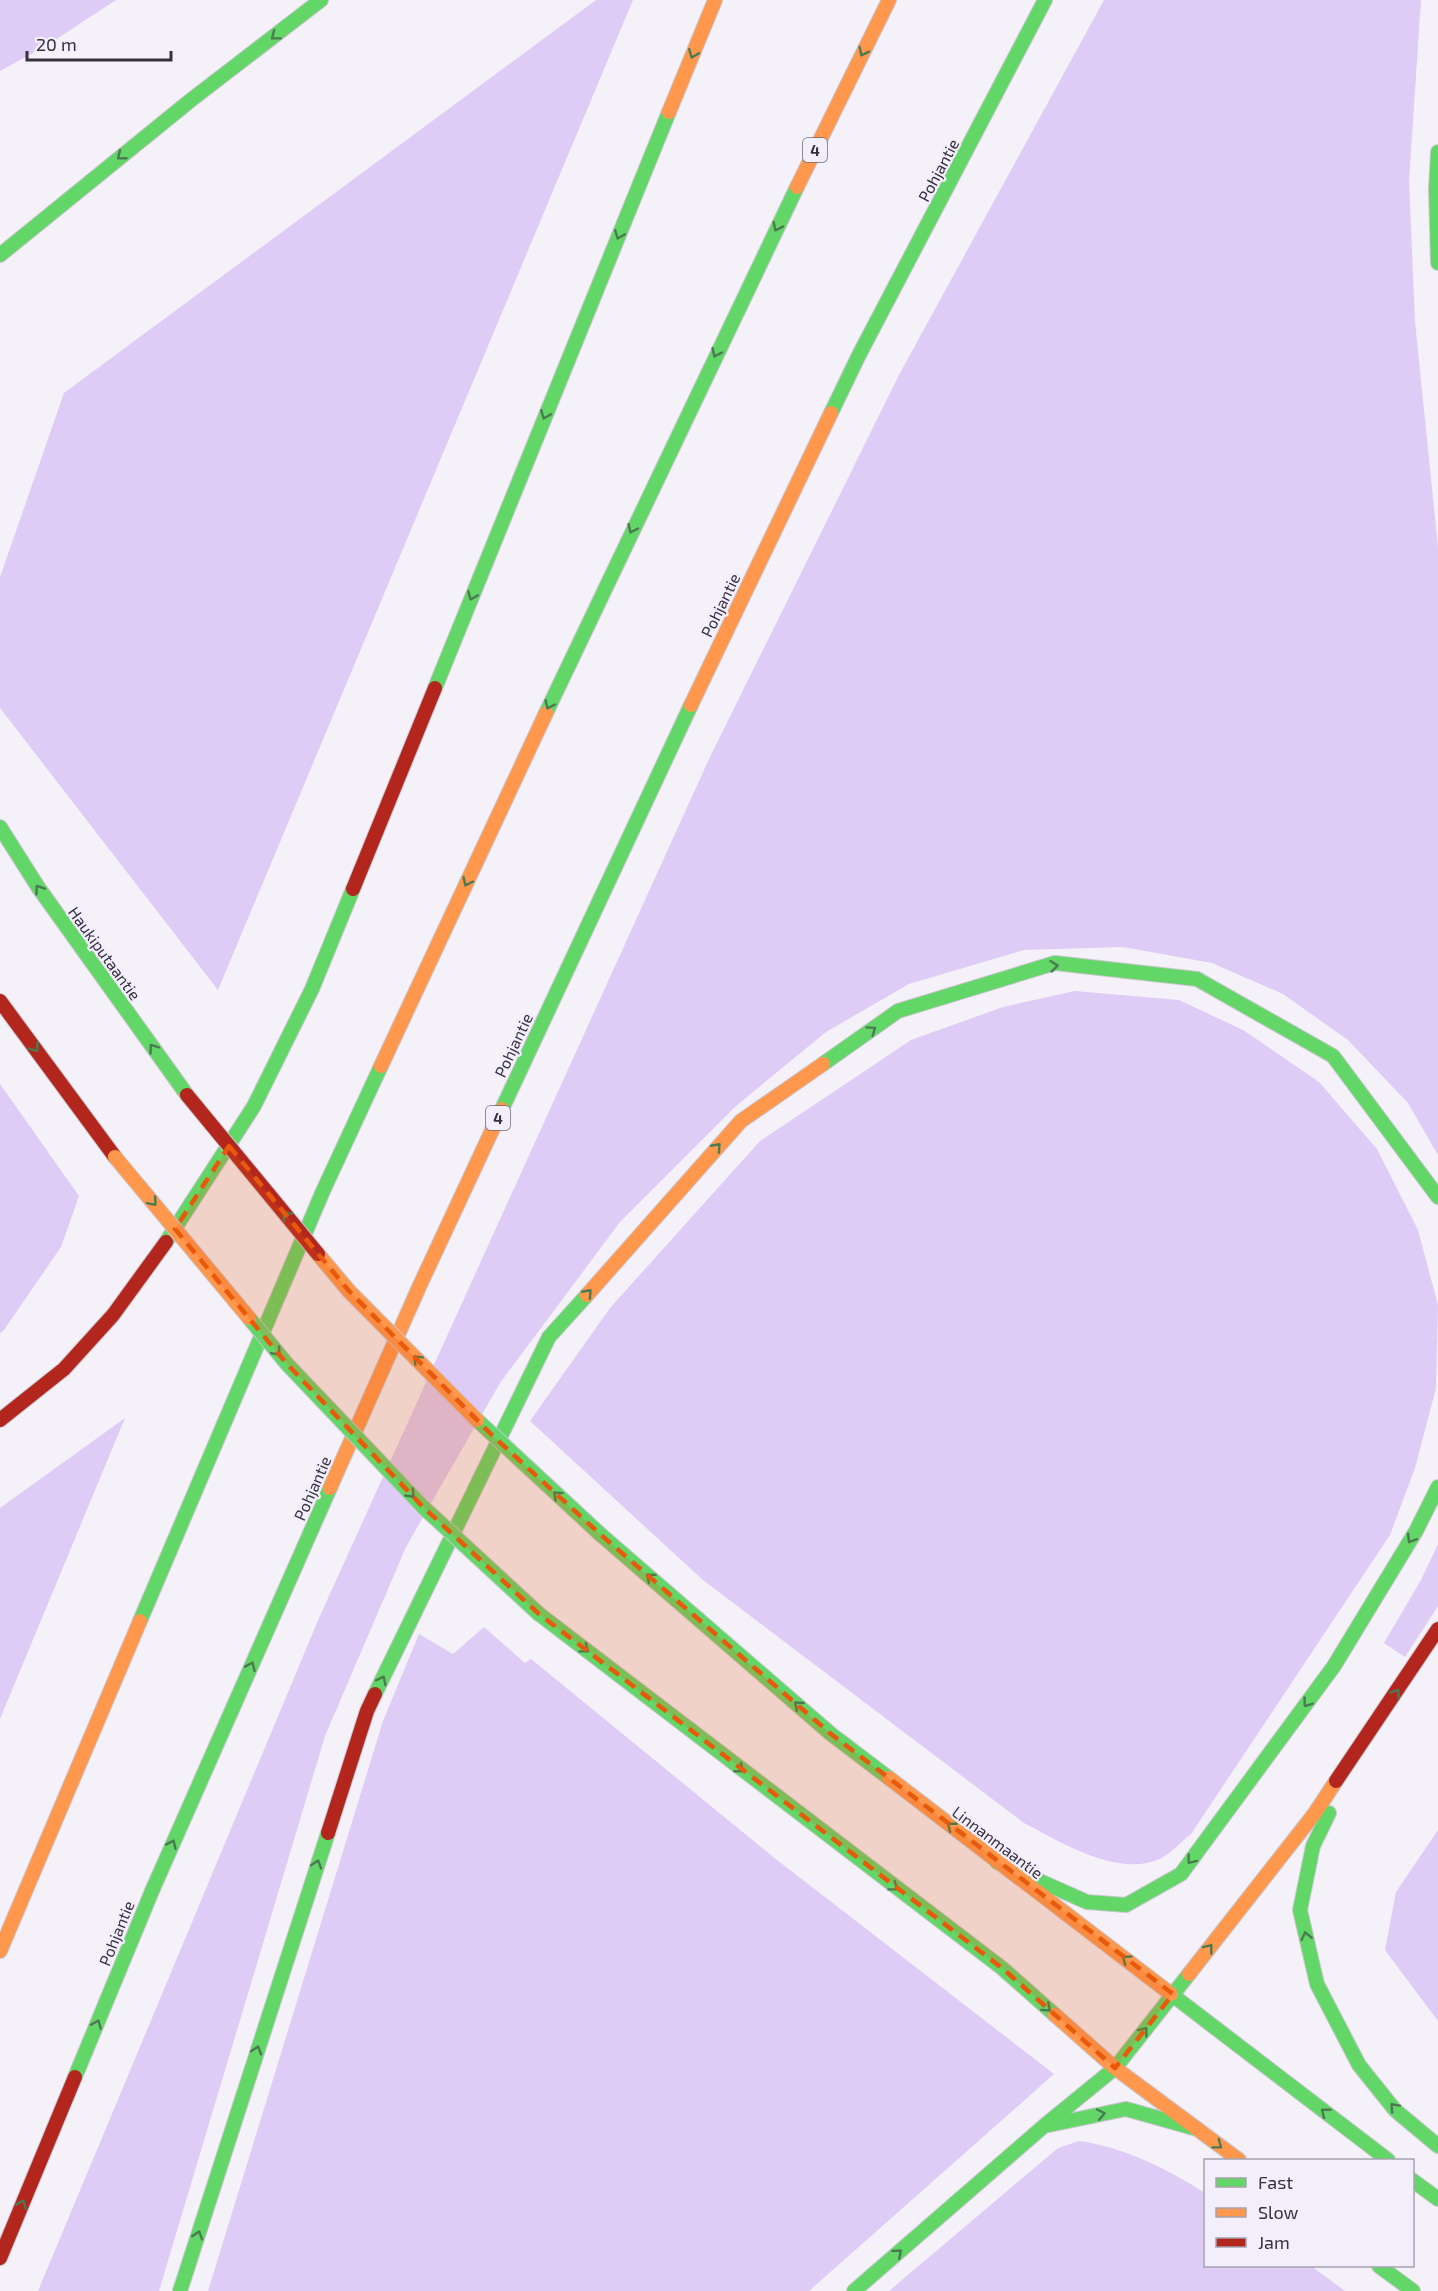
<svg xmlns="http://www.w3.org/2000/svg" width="1438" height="2291" viewBox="0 0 1438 2291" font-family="'Exo 2',sans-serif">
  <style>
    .green { fill: #deccf6 }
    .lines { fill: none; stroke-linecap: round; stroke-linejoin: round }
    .fast-casing { stroke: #cac6cf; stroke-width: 16 }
    .slow-casing { stroke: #cac6cf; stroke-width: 16 }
    .jam-casing { stroke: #cac6cf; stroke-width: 16 }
    .fast { stroke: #63d668; stroke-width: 14 }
    .slow { stroke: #ff974d; stroke-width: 14 }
    .jam { stroke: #b3261e; stroke-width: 14 }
    .fast-bridge-casing { stroke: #cac6cf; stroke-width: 16; stroke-linecap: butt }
    .slow-bridge-casing { stroke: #cac6cf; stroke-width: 16; stroke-linecap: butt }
    .jam-bridge-casing { stroke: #cac6cf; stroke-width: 16; stroke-linecap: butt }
    .fast-bridge { stroke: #63d668; stroke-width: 14 }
    .slow-bridge { stroke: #ff974d; stroke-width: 14 }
    .jam-bridge { stroke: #b3261e; stroke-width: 14 }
    .oneway { stroke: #4a7b50 }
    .marked { fill: #e8590c; fill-opacity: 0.2; stroke: #e8590c; stroke-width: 4.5; stroke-dasharray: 12 8; stroke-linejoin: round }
    .labels { text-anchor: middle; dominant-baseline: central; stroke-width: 4.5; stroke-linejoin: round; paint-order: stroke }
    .shield { fill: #f3eefb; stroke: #6f6a76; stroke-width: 1.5 }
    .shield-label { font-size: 15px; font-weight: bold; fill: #36313d }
    .street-label { font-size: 16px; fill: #36313d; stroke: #f3eefb }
  </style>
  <rect width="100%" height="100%" fill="#f4f1f8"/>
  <path class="green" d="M 0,0 L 116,0 L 46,46 L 0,71 Z
    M 596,0 L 633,0 L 218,990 L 0,708 L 0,577 L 64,393 Z
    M 1104,0 L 1421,0 L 1409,181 L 1415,322 L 1438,547 L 1438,1155 L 1408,1103 L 1348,1040 L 1283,994 L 1212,963 L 1123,947 L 1024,950 L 909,984 L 826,1032 L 736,1106 L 620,1222 L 500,1383 L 406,1547 L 325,1736 L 159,2291 L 38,2291 L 319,1618 L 709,759 L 899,375 Z
    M 1075,991 L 1179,1000 L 1243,1030 L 1319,1082 L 1377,1149 L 1418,1230 L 1438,1305 L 1436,1388 L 1415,1468 L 1390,1535 L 1191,1834 C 1182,1841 1172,1852 1162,1858 C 1119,1879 1061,1842 1024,1823 L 703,1580 L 530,1421 L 610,1308 L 760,1141 L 911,1040 L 1003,1007 Z
    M 0,1084 L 79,1196 L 61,1247 L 4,1330 L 0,1333 Z
    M 125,1418 L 0,1719 L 0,1508 Z
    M 1438,1544 L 1438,1606 L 1405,1657 L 1384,1643 L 1421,1580 Z
    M 484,1627 L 525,1663 L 531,1659 L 777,1860 L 1054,2074 L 809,2291 L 208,2291 L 383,1721 L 419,1634 L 453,1654 Z
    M 1438,1830 L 1438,2021 L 1385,1950 L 1396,1892 Z
    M 1079,2141 C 1124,2147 1167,2169 1205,2193 L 1206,2266 L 1311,2266 L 1345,2291 L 889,2291 L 1058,2148 Z"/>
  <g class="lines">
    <defs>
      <path id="fast" d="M 1438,152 L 1436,189 L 1438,263
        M 0,255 L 191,100 L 321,0
        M 831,413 L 859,355 L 1045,0
        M 435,688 L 669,112
        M 546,713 L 797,187
        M 0,827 L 38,887 L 187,1095
        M 823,1064 L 898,1011 L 1055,963 L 1197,979 L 1333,1056 L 1438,1197
        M 502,1109 L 691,705
        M 166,1242 L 254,1106 L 312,989 L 353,889
        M 600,1534 L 831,1734 L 889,1778
        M 539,1614 L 1002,1968 L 1055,2015
        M 140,1621 L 323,1191 L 381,1066
        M 375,1694 L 549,1337 L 587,1295
        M 1329,1813 L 1313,1846 L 1300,1910 L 1317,1984 L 1359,2065 L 1395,2110 L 1438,2146
        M 997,1862 L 1087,1902 L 1126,1905 L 1181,1874 L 1334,1666 L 1416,1531 L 1438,1487
        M 1171,1994 L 1388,2160
        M 75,2077 L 152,1891 L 330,1488
        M 1049,2125 L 1126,2109 L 1197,2129
        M 1412,2180 L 1438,2199
        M 1379,2266 L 1413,2291
        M 180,2291 L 328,1833
        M 854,2291 L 1044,2126 L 1115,2068 L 1189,1974"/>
      <path id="slow" d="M 669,112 L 715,0
        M 797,187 L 889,0
        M 691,705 L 831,413
        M 381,1066 L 546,713
        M 587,1295 L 741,1121 L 823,1064
        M 330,1488 L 420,1285 L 502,1109
        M 889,1778 L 1171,1994
        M 0,1951 L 140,1621
        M 1189,1974 L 1315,1813 L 1336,1781
        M 1055,2015 L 1115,2068 L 1239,2160"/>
      <path id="jam" d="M 353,889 L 435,688
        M 0,1001 L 115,1157
        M 0,1420 L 64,1369 L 113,1315 L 166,1242
        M 1336,1781 L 1438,1629
        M 328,1833 L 367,1711 L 375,1694
        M 0,2258 L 75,2077"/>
    </defs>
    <use href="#fast" class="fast-casing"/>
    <use href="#slow" class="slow-casing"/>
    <use href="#jam" class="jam-casing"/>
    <use href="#fast" class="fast"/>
    <use href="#slow" class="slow"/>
    <use href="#jam" class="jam"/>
    <defs>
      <path id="fast-bridge" d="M 249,1318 L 287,1364 L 423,1507 L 539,1614
        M 477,1420 L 600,1534"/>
      <path id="slow-bridge" d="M 115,1157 L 249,1318
        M 318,1254 L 349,1291 L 477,1420"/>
      <path id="jam-bridge" d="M 187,1095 L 318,1254"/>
    </defs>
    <use href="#fast-bridge" class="fast-bridge-casing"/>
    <use href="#slow-bridge" class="slow-bridge-casing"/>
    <use href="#jam-bridge" class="jam-bridge-casing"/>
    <use href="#fast-bridge" class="fast-bridge"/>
    <use href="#slow-bridge" class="slow-bridge"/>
    <use href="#jam-bridge" class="jam-bridge"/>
  </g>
  <defs><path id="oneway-chevron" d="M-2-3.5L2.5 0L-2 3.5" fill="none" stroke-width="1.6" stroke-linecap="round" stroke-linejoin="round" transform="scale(1.5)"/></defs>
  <g class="oneway">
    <use href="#oneway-chevron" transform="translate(275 36) rotate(143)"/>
    <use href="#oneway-chevron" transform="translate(863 52) rotate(116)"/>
    <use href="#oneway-chevron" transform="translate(693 54) rotate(112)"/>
    <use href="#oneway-chevron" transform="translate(121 156) rotate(141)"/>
    <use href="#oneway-chevron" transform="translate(777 227) rotate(116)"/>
    <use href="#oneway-chevron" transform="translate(619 235) rotate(112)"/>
    <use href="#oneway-chevron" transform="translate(716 353) rotate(115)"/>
    <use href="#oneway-chevron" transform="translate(545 415) rotate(112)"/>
    <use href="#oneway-chevron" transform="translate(632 529) rotate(115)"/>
    <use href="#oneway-chevron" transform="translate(472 596) rotate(112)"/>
    <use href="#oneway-chevron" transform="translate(549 705) rotate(115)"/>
    <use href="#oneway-chevron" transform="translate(467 882) rotate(115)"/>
    <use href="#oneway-chevron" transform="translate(39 889) rotate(-124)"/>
    <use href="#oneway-chevron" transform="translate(1054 966) rotate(-6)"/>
    <use href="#oneway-chevron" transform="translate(872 1030) rotate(-35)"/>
    <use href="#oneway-chevron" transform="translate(35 1048) rotate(54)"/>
    <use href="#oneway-chevron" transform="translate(153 1048) rotate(-126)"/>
    <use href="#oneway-chevron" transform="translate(717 1147) rotate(-48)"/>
    <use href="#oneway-chevron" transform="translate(153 1202) rotate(50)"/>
    <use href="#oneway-chevron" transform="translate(286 1215) rotate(-130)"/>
    <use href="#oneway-chevron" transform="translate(588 1293) rotate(-48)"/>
    <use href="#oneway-chevron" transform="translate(277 1352) rotate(50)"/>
    <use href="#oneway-chevron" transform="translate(417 1359) rotate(-135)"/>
    <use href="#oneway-chevron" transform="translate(411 1494) rotate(46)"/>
    <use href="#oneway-chevron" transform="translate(557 1495) rotate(-138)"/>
    <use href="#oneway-chevron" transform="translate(1411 1539) rotate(121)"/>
    <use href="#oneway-chevron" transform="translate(650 1577) rotate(-140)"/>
    <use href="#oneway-chevron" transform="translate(585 1649) rotate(37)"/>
    <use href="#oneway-chevron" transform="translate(251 1666) rotate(-66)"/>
    <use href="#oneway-chevron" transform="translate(382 1680) rotate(-64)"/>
    <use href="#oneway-chevron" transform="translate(1396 1693) rotate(-57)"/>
    <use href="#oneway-chevron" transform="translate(1307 1703) rotate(126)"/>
    <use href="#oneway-chevron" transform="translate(798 1705) rotate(-139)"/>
    <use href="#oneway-chevron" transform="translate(740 1769) rotate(38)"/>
    <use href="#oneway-chevron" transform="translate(951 1826) rotate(-142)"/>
    <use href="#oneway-chevron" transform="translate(172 1844) rotate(-66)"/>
    <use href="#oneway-chevron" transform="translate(1191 1860) rotate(128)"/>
    <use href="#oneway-chevron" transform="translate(317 1864) rotate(-72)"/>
    <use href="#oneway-chevron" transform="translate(894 1887) rotate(37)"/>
    <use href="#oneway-chevron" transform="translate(1306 1936) rotate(-103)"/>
    <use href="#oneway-chevron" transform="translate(1209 1948) rotate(-52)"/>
    <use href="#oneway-chevron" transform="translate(1126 1959) rotate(-143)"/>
    <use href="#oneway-chevron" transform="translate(1047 2008) rotate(42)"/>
    <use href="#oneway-chevron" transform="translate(97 2024) rotate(-68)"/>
    <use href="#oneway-chevron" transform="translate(1144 2031) rotate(-52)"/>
    <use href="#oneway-chevron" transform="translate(257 2050) rotate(-72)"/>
    <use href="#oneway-chevron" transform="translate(1394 2107) rotate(-133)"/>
    <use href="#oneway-chevron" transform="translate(1325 2112) rotate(-142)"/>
    <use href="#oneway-chevron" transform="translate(1101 2114) rotate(-12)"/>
    <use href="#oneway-chevron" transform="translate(1218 2145) rotate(37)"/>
    <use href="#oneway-chevron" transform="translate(22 2204) rotate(-68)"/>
    <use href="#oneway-chevron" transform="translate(198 2235) rotate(-72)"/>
    <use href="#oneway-chevron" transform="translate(898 2253) rotate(-41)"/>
  </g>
  <path class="marked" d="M 229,1146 L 349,1291 L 493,1436 L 600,1534 L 831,1734 L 1173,1994 L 1115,2068 L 1002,1968 L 539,1614 L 423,1507 L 287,1364 L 175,1229 Z"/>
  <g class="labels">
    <g class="shield">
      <rect x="803" y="138" width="24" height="24" rx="4.5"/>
      <rect x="486" y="1106" width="24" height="24" rx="4.5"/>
    </g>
    <g class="shield-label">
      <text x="815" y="150">4</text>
      <text x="498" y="1118">4</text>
    </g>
    <g class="street-label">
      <text transform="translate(938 170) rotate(-62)">Pohjantie</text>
      <text transform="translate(720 605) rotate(-64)">Pohjantie</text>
      <text transform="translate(105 953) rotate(54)">Haukiputaantie</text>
      <text transform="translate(513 1045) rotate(-65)">Pohjantie</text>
      <text transform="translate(312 1488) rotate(-66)">Pohjantie</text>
      <text transform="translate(998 1842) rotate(37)">Linnanmaantie</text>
      <text transform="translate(116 1933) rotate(-68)">Pohjantie</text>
    </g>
  </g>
  <rect x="1204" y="2159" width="210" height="108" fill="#f3eefb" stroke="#a7a2af" stroke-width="1.5"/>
  <rect x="1216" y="2178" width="30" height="9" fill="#63d668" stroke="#a7a2af" stroke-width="1.5"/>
  <text x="1258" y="2189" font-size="18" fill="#36313d">Fast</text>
  <rect x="1216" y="2208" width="30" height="9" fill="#ff974d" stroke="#a7a2af" stroke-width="1.5"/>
  <text x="1258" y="2219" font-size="18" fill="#36313d">Slow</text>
  <rect x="1216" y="2238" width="30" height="9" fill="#b3261e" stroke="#a7a2af" stroke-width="1.5"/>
  <text x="1258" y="2249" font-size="18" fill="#36313d">Jam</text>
  <path d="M27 51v9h144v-9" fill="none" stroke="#36313d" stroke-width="3"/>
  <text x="36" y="51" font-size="18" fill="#36313d" stroke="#f3eefb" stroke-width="4.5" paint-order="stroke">20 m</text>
</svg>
